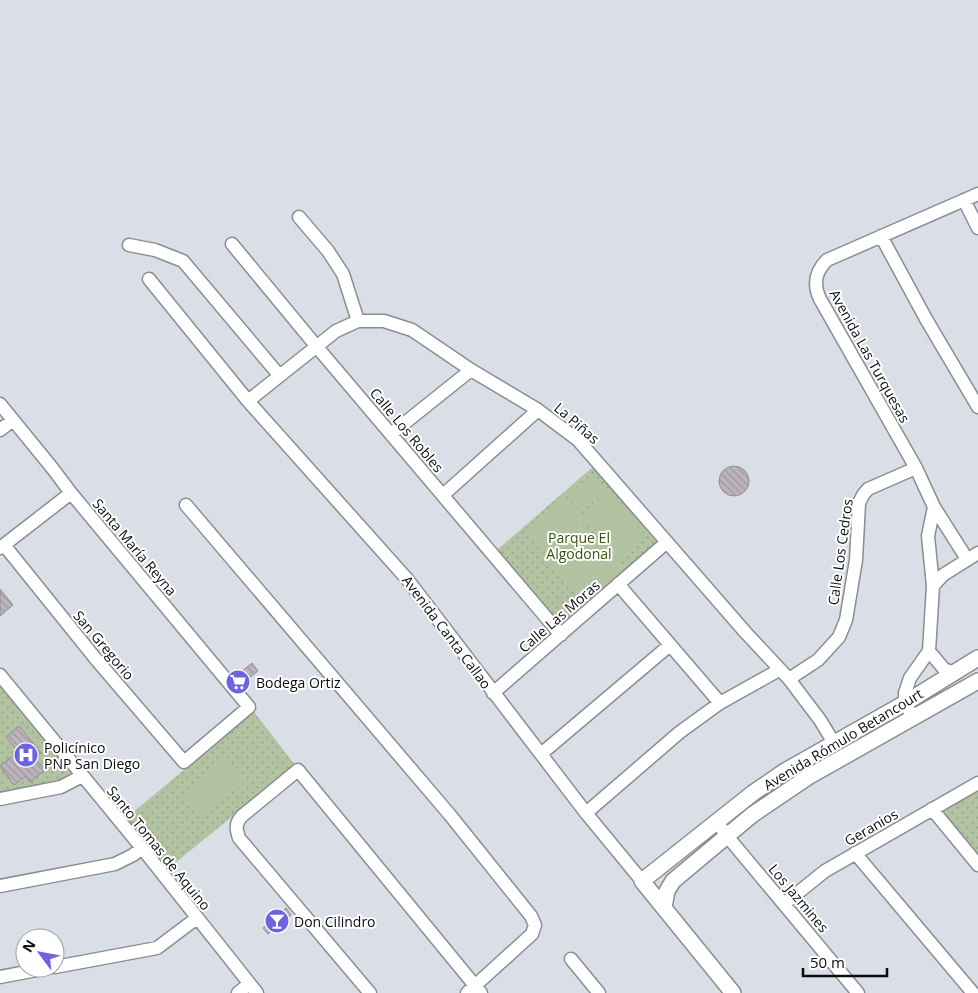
<svg xmlns="http://www.w3.org/2000/svg" width="978" height="993" viewBox="0 0 978 993" font-family="'Open Sans',sans-serif">
  <style>
    .park { fill: url(#park-dots) }
    .pitch { fill: #b1c3a1 }
    .building { fill: url(#building-back-hatch); stroke: #948d94 }
    .lines { fill: none; stroke-linecap: round; stroke-linejoin: round }
    .minor-casing { stroke: #898d94; stroke-width: 15 }
    .tertiary-casing { stroke: #898d94; stroke-width: 18 }
    .minor { stroke: #fff; stroke-width: 12 }
    .tertiary { stroke: #fff; stroke-width: 15 }
    .labels { text-anchor: middle; dominant-baseline: central; stroke-width: 4; stroke-linejoin: round; paint-order: stroke }
    .street-label { font-size: 14px; fill: #0a0c0e; stroke: #fff }
    .park-label { font-size: 14px; fill: #36530d; stroke: #fff }
    .poi-label { font-size: 14px; fill: #0a0c0e; stroke: #fff; text-anchor: start }
  </style>
  <defs>
    <pattern id="park-dots" width="8" height="8" patternUnits="userSpaceOnUse" patternTransform="scale(1.25)"><rect width="8" height="8" fill="#b1c3a1"/><path d="M2 2h.1M6 6h.1" fill="none" stroke="#97a689" stroke-width="1.8" stroke-linecap="round"/></pattern>
    <pattern id="building-back-hatch" width="6" height="6" patternUnits="userSpaceOnUse" patternTransform="scale(1.25)"><rect width="6" height="6" fill="#bbb4bb"/><path d="M-1 5l2 2M0 0l6 6M5-1l2 2" fill="none" stroke="#9f9aa0"/></pattern>
  </defs>
  <rect width="100%" height="100%" fill="#dadfe7"/>
  <path class="park" d="M 595,465 L 660,541 L 562,625 L 497,550 Z
    M 0,681 L 76,775 L 59,783 L 0,796 Z
    M 254,712 L 295,765 L 169,868 L 126,818 Z
    M 978,789 L 978,857 L 940,811 Z"/>
  <path class="pitch" d="M 594,474 L 607,490 L 580,512 L 567,495 Z
    M 609,492 L 646,537 L 619,560 L 582,515 Z
    M 562,498 L 622,568 L 583,601 L 524,531 Z
    M 226,757 L 246,780 L 201,818 L 182,795 Z"/>
  <path class="building" d="M719 481a15 15 0 1 1 30 0a15 15 0 1 1-30 0Z
    M 0,589 L 13,605 L 0,616 Z
    M 252,663 L 258,671 L 237,688 L 231,680 Z
    M 19,726 L 41,753 L 35,758 L 45,770 L 30,782 L 26,776 L 14,785 L 0,766 L 18,752 L 6,737 Z
    M 286,908 L 291,915 L 268,934 L 263,928 Z"/>
  <g class="lines">
    <defs>
      <path id="minor" d="M 964,200 L 978,228
        M 299,217 L 328,251 L 343,274 L 358,321
        M 881,236 L 926,319 L 978,407
        M 232,244 L 317,347 L 561,635
        M 129,245 L 155,250 L 183,261 L 279,375
        M 149,279 L 248,401 L 407,579 L 586,813 L 642,881
        M 248,401 L 336,331 L 358,321 L 384,321 L 412,330 L 471,370 L 538,410 L 578,440 L 746,633 L 789,679 L 820,720 L 834,743
        M 0,404 L 53,469 L 71,493 L 249,707 L 184,762 L 95,658 L 4,545
        M 0,430 L 13,420
        M 391,434 L 471,370
        M 443,495 L 538,410
        M 186,505 L 450,815 L 531,916 L 535,925 L 532,934 L 467,993
        M 934,507 L 967,559
        M 0,548 L 71,493
        M 618,584 L 720,703
        M 933,586 L 943,575 L 978,553
        M 929,651 L 944,669 L 954,673
        M 0,675 L 142,848 L 257,993
        M 789,679 L 818,660 L 839,637 L 846,620 L 856,560 L 859,503 L 863,495 L 868,489 L 916,468
        M 493,693 L 667,542
        M 913,717 L 905,703 L 905,693 L 910,678 L 929,651 L 933,586 L 928,536 L 934,507 L 916,468 L 820,299 C 813,284 815,272 827,260 L 978,194
        M 541,754 L 670,645
        M 0,799 L 61,787 L 82,776
        M 932,809 L 978,865
        M 586,813 L 680,732 L 720,703 L 779,670
        M 717,822 L 727,836 L 858,993
        M 855,853 L 973,993
        M 0,886 L 115,864 L 133,855 L 142,848
        M 784,904 L 825,871 L 978,783
        M 571,959 L 599,993
        M 55,967 L 157,948 L 197,918
        M 0,977 L 47,968
        M 238,993 L 249,984
        M 370,993 L 239,838 C 236,829 235,823 242,816 L 298,770 L 481,993"/>
      <path id="tertiary" d="M 664,907 L 667,891 L 673,881 L 752,815 L 808,777 L 978,681
        M 733,993 L 642,881 L 753,793 L 785,771 L 905,703 L 978,658"/>
    </defs>
    <use href="#minor" class="minor-casing"/>
    <use href="#tertiary" class="tertiary-casing"/>
    <use href="#minor" class="minor"/>
    <use href="#tertiary" class="tertiary"/>
  </g>
  <defs>
    <symbol id="supermarket-disc" viewBox="-11 -11 22 22"><circle r="9.5" fill="#6c64de" stroke="#fff"/><path d="M-6-5.5h2.5l.6 2H6L4.5 2H-2.5L-4.4-4H-6ZM-1.5 3.2a1.3 1.3 0 1 0 .1 0ZM3 3.2a1.3 1.3 0 1 0 .1 0Z" fill="#fff"/></symbol>
    <symbol id="hospital-disc" viewBox="-11 -11 22 22"><circle r="9.5" fill="#6c64de" stroke="#fff"/><path d="M-5-5h3v3.5h4V-5h3V5h-3V1.5h-4V5h-3Z" fill="#fff"/></symbol>
    <symbol id="bar-disc" viewBox="-11 -11 22 22"><circle r="9.5" fill="#6c64de" stroke="#fff"/><path d="M-6-5H6L.8 .8V4.5H3.5V6h-7V4.5H-.8V.8Z" fill="#fff"/></symbol>
  </defs>
  <g fill-rule="evenodd">
    <use href="#supermarket-disc" x="224" y="668" width="28" height="28"/>
    <use href="#hospital-disc" x="12" y="741" width="28" height="28"/>
    <use href="#bar-disc" x="263" y="907" width="28" height="28"/>
  </g>
  <g class="labels">
    <g class="street-label">
      <text transform="translate(870 356) rotate(61)">Avenida Las Turquesas</text>
      <text transform="translate(577 423) rotate(41)">La Piñas</text>
      <text transform="translate(407 430) rotate(50)">Calle Los Robles</text>
      <text transform="translate(135 547) rotate(50)">Santa María Reyna</text>
      <text transform="translate(840 552) rotate(-82)">Calle Los Cedros</text>
      <text transform="translate(559 616) rotate(-41)">Calle Las Moras</text>
      <text transform="translate(447 632) rotate(53)">Avenida Canta Callao</text>
      <text transform="translate(104 645) rotate(50)">San Gregorio</text>
      <text transform="translate(843 739) rotate(-31)">Avenida Rómulo Betancourt</text>
      <text transform="translate(871 827) rotate(-30)">Geranios</text>
      <text transform="translate(159 848) rotate(51)">Santo Tomas de Aquino</text>
      <text transform="translate(799 898) rotate(50)">Los Jazmines</text>
    </g>
    <g class="park-label">
      <text x="579" y="537">Parque El<tspan x="579" dy="16">Algodonal</tspan></text>
    </g>
    <g class="poi-label">
      <text x="256" y="682">Bodega Ortiz</text>
      <text x="44" y="747">Policínico<tspan x="44" dy="16">PNP San Diego</tspan></text>
      <text x="294" y="921">Don Cilindro</text>
    </g>
  </g>
  <g transform="translate(40 953) rotate(302)"><circle r="24" fill="#ffffff" stroke="#9d9e9f"/>
  <path d="M0-4L9 19L0 12L-9 19Z" fill="#6c64de"/>
  <text y="-8" font-size="14" font-weight="bold" text-anchor="middle" fill="#0a0c0e">N</text>
  </g>
  <path d="M803 968v8h84v-8" fill="none" stroke="#0a0c0e" stroke-width="2.5"/>
  <text x="810" y="968" font-size="15" fill="#0a0c0e" stroke="#ffffff" stroke-width="4" paint-order="stroke">50 m</text>
</svg>
